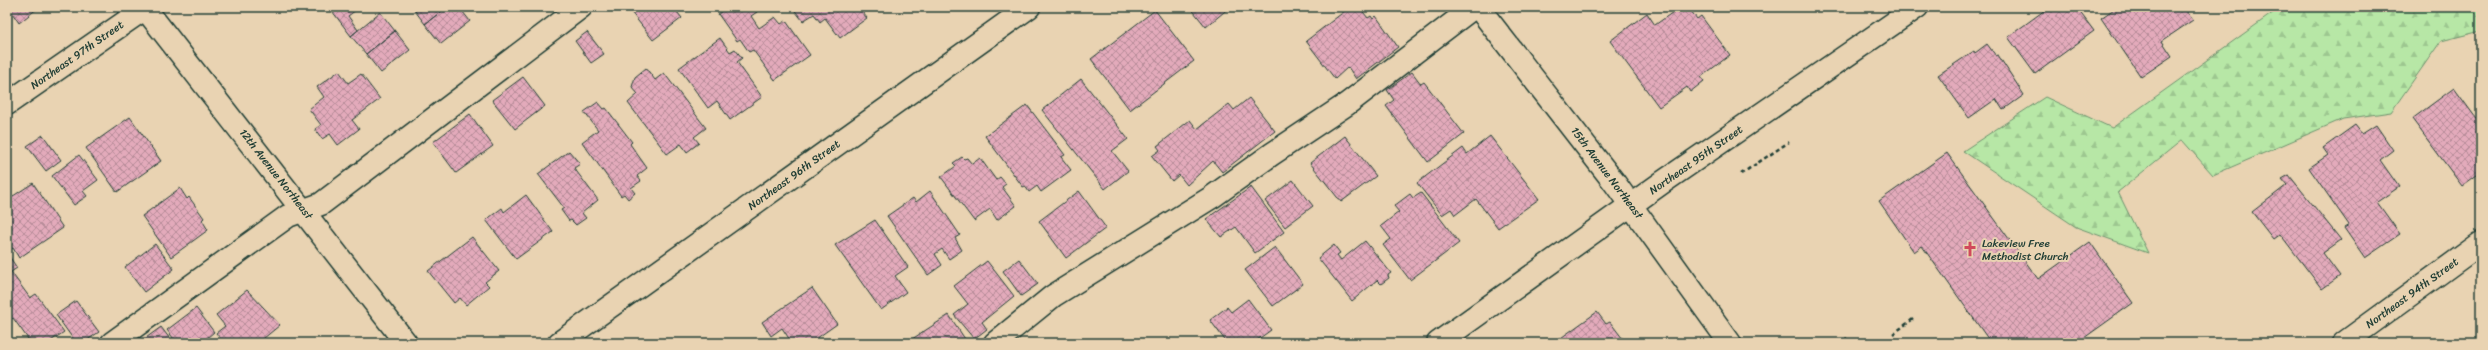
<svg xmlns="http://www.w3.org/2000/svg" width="2488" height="350" viewBox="0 0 2488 350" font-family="Sriracha,sans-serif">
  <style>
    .forest { fill: url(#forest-firs); stroke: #6b926d }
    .building { fill: url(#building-cross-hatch); stroke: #1f3d34 }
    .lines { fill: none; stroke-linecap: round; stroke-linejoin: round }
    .minor-casing { stroke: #1f3d34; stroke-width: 25 }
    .path { stroke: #1f3d34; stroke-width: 2.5; stroke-dasharray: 4 3; stroke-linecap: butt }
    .minor { stroke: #e9d3b2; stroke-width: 22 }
    .labels { text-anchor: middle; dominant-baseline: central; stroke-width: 4; stroke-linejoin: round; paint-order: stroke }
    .street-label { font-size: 11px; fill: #1f3d34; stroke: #e9d3b2 }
    .poi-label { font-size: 11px; fill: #1f3d34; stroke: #e9d3b2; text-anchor: start }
  </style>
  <defs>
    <pattern id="forest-firs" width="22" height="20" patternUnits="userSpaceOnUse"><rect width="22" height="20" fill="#b7e7a6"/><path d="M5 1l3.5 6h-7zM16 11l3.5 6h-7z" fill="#9dc790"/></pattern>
    <pattern id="building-cross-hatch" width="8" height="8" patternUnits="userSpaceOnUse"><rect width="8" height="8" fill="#e3aabb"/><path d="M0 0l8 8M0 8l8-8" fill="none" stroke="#b78c99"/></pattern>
  </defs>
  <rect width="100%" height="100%" fill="#e9d3b2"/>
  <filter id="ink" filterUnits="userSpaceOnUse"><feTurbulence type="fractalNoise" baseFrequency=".025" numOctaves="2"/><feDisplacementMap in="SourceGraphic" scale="8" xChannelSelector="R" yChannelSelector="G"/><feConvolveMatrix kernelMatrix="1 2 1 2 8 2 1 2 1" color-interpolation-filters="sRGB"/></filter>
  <g filter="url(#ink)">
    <path class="forest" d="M 2281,7 L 2481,7 L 2481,31 L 2441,41 L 2391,112 L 2343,119 L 2213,175 L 2182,140 L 2118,192 L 2148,253 L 2076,227 L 1963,151 L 2045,97 L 2112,128 Z"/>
    <path class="building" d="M 8,7 L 37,7 L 38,8 L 19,23 Z
      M 329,7 L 360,7 L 348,16 L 358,30 L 351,36 Z
      M 412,7 L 447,7 L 425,24 Z
      M 447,7 L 459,7 L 470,21 L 441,44 L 425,24 Z
      M 627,7 L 673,7 L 682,18 L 653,40 Z
      M 728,7 L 754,7 L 757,12 L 751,16 L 759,28 L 775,17 L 781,24 L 786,21 L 810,55 L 775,80 L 753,50 L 749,52 L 740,39 L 737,41 L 718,14 Z
      M 792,7 L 858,7 L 867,18 L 840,38 L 825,18 L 820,22 L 814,14 L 803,21 Z
      M 1190,7 L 1230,7 L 1206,27 Z
      M 1350,7 L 1359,7 L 1368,18 L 1371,16 L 1373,19 L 1376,16 L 1398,47 L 1356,79 L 1348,67 L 1335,79 L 1306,41 Z
      M 1680,7 L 1688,7 L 1697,19 L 1701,16 L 1730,55 L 1701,77 L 1704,81 L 1690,92 L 1687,87 L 1659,107 L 1610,41 L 1647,13 L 1655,25 Z
      M 2042,7 L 2076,7 L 2094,31 L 2035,74 L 2008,37 L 2045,10 Z
      M 2117,7 L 2183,7 L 2193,20 L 2162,41 L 2172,56 L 2141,77 L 2101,18 Z
      M 1155,10 L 1194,61 L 1130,110 L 1091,59 Z
      M 380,12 L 395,31 L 366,54 L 351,36 Z
      M 395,31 L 410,50 L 381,73 L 366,54 Z
      M 587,32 L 604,54 L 591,63 L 575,41 Z
      M 720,38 L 730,52 L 735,49 L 742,58 L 737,62 L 762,97 L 730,120 L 717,101 L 708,108 L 679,68 Z
      M 1987,44 L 1996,56 L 1998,55 L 2024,95 L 2003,110 L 1996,99 L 1969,118 L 1938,75 L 1974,51 L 1975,53 Z
      M 646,68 L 655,80 L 664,73 L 706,128 L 694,137 L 699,143 L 687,152 L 681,144 L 667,154 L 628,103 L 638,94 L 632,87 L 635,77 Z
      M 339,71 L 348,83 L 361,74 L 380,99 L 352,120 L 359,129 L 338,145 L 330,134 L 322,139 L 315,129 L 321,125 L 309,109 L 324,97 L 317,87 Z
      M 1412,72 L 1421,84 L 1424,82 L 1464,134 L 1428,162 L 1386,106 L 1394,100 L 1387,90 Z
      M 523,77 L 545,106 L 515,129 L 492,100 Z
      M 1081,79 L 1128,139 L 1112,151 L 1128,171 L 1105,189 L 1042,110 Z
      M 2454,88 L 2481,125 L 2481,172 L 2462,186 L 2412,119 Z
      M 1249,98 L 1275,131 L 1222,172 L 1213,161 L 1187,185 L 1179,175 L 1172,181 L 1152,156 L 1160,150 L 1157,146 L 1190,120 L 1197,129 L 1229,104 L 1234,110 Z
      M 598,102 L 604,109 L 606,108 L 632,142 L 630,144 L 647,168 L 637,176 L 641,181 L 631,188 L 635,193 L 628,199 L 624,194 L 621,196 L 582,142 L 598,130 L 584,112 Z
      M 1027,105 L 1065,155 L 1061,157 L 1071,170 L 1041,192 L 1037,186 L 1029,192 L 1025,186 L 1023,187 L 985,136 Z
      M 470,114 L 493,146 L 456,173 L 433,142 Z
      M 130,117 L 161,161 L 117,192 L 86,148 Z
      M 2355,125 L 2362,134 L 2376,125 L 2393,150 L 2380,160 L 2399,187 L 2377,202 L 2400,234 L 2365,258 L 2344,228 L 2349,225 L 2309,168 L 2328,155 L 2323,148 Z
      M 43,135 L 61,160 L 46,171 L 27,146 Z
      M 1345,136 L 1376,176 L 1341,202 L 1310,163 Z
      M 1490,136 L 1539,199 L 1498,228 L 1476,199 L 1455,215 L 1451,209 L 1442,215 L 1417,183 L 1463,148 L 1467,154 Z
      M 569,151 L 580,164 L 574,168 L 598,200 L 582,213 L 586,218 L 576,225 L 571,220 L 569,221 L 561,210 L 564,208 L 538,174 Z
      M 1947,153 L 2038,279 L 2090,242 L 2133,303 L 2077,343 L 1991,343 L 1922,246 L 1914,252 L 1879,201 Z
      M 79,155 L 98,180 L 83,191 L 87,196 L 74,205 L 52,176 Z
      M 962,157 L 964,159 L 967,158 L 972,164 L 980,158 L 996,180 L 1000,177 L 1006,184 L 1002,187 L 1016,206 L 997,220 L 990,209 L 974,221 L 941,177 L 956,166 L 953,163 Z
      M 2289,175 L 2341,240 L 2323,253 L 2340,276 L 2322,289 L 2280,234 L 2273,239 L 2252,212 L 2287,185 L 2282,179 Z
      M 1293,180 L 1313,206 L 1285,227 L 1265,201 Z
      M 33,183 L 63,228 L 19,258 L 13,248 L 9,250 L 7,247 L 7,200 Z
      M 1251,187 L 1284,232 L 1255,253 L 1236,227 L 1221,237 L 1206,219 Z
      M 180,188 L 187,199 L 189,197 L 204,218 L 202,220 L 208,230 L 171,257 L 142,216 Z
      M 930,191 L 960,235 L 955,238 L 962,250 L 949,259 L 942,249 L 935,254 L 942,265 L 928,275 L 887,216 L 913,198 L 916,202 Z
      M 1079,191 L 1106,228 L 1066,258 L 1039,221 Z
      M 1421,193 L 1459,243 L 1410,280 L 1383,245 L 1391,239 L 1381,226 L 1399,212 L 1394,206 L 1410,194 L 1413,198 Z
      M 526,195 L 553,232 L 516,259 L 486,220 L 502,208 L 504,212 Z
      M 875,220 L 908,267 L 895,276 L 906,292 L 881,310 L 835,245 Z
      M 472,237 L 499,271 L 485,282 L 489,286 L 466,305 L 460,298 L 454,303 L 428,271 Z
      M 1365,241 L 1391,273 L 1388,275 L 1389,278 L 1381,284 L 1377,280 L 1352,301 L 1318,258 L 1334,245 L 1340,253 L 1337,255 L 1341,260 Z
      M 155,244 L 174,269 L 144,292 L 125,267 Z
      M 1275,247 L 1303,284 L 1273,306 L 1245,270 Z
      M 7,253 L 17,268 L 11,272 L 30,298 L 36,294 L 64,332 L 48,343 L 31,343 L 13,318 L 7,322 Z
      M 1019,259 L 1038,284 L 1021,296 L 1003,271 Z
      M 987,261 L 1014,296 L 982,322 L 987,329 L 974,339 L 954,315 L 968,304 L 954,286 Z
      M 812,288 L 837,324 L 810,343 L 792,343 L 782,328 L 771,336 L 762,322 Z
      M 247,290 L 280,325 L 258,343 L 224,343 L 216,333 L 225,326 L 216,315 Z
      M 1248,299 L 1271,330 L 1253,343 L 1227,343 L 1210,320 L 1227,307 L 1231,312 Z
      M 76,301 L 99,332 L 83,343 L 76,343 L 56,315 Z
      M 196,308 L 214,332 L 201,343 L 177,343 L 167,330 Z
      M 1597,312 L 1606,324 L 1610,322 L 1626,343 L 1560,343 L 1558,340 Z
      M 949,315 L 967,342 L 906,343 Z
      M 161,327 L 173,343 L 139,343 Z"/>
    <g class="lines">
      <defs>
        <path id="minor" d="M 144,7 L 406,343
          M 1478,7 L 1614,182 L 1730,343
          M 7,104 L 147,7
          M 112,343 L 288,216 L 321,204 L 581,7
          M 559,343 L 1029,7
          M 995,343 L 1053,296 L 1212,197 L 1272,154 L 1347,104 L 1474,7
          M 1438,343 L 1663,182 L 1917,7
          M 2344,343 L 2481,243"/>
      </defs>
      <use href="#minor" class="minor-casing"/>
      <path class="path" d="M 1741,174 L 1789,142
        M 1893,334 L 1913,319
        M 1840,343 L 1847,338"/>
      <use href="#minor" class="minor"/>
    </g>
  </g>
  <defs>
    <symbol id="church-bare" viewBox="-9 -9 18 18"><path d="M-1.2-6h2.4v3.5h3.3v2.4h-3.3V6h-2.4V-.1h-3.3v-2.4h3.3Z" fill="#d1495b" stroke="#e9d3b2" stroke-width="2.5" paint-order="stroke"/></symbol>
  </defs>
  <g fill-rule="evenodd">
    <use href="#church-bare" x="1959" y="238" width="22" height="22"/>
  </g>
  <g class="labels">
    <g class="street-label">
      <text transform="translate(77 55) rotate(-35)">Northeast 97th Street</text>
      <text transform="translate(1696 160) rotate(-35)">Northeast 95th Street</text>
      <text transform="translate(1607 173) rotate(53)">15th Avenue Northeast</text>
      <text transform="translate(276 174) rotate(52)">12th Avenue Northeast</text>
      <text transform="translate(794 175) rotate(-36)">Northeast 96th Street</text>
      <text transform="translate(2412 293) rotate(-36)">Northeast 94th Street</text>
    </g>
    <g class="poi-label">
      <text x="1982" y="243">Lakeview Free<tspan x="1982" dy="13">Methodist Church</tspan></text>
    </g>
  </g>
  <rect width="2488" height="350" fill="none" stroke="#e9d3b2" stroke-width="24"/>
  <rect x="12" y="12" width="2464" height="326" fill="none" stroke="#1f3d34" stroke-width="1.5" filter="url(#ink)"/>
</svg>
